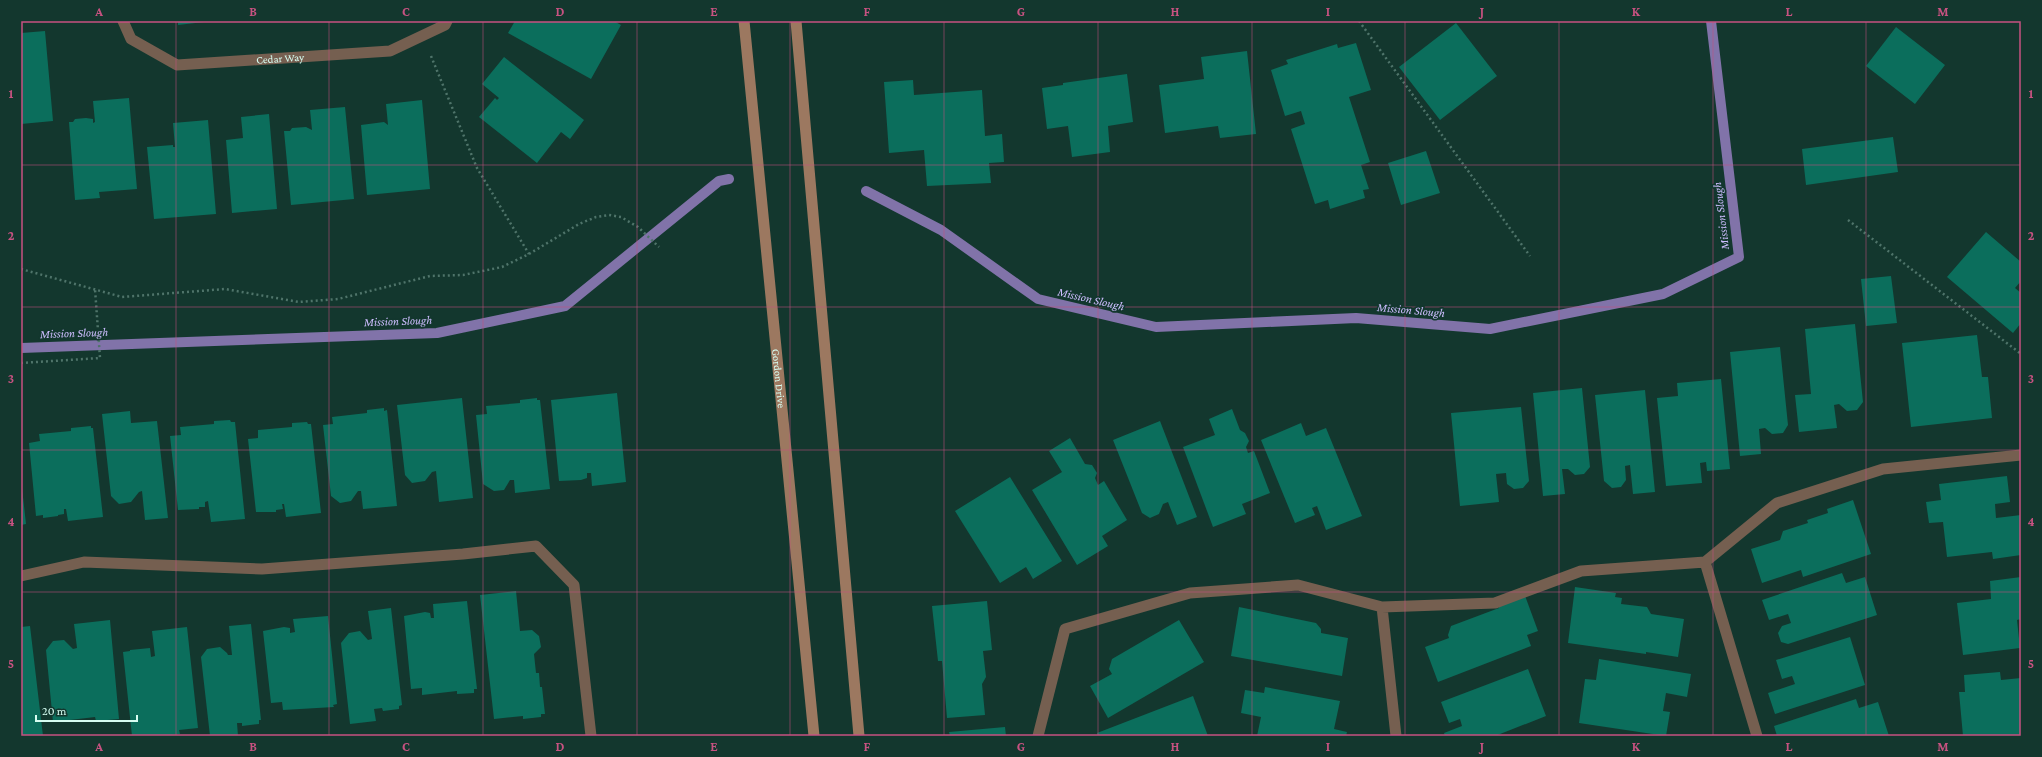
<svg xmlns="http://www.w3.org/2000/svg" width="2042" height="757" viewBox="0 0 2042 757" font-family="'Crimson Pro',serif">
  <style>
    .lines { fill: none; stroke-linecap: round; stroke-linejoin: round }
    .stream { stroke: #8173a9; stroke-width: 10 }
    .building { fill: #0b6e5c }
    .path { stroke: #4f746a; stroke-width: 2.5; stroke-dasharray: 2 3; stroke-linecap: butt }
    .service { stroke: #755f50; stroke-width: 11 }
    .minor { stroke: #755f50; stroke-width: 11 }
    .secondary { stroke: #9c7860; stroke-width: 11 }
    .grid { fill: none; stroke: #c75281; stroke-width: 1; stroke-opacity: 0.55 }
    .labels { text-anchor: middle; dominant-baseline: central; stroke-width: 3.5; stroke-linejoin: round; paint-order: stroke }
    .street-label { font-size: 11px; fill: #d6fef2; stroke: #13372e }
    .water-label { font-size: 12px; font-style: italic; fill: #cdbdfe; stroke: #13372e }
    .neatline { fill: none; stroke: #c75281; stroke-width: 1.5 }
    .grid-label { font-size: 13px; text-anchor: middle; font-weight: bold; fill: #c75281 }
  </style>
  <rect width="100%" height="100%" fill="#13372e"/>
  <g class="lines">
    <path class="stream" d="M 866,191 L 941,230 L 1038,299 L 1156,327 L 1356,318 L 1490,329 L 1663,294 L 1739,257 L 1711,21
      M 21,348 L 437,333 L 565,306 L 719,181 L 729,179"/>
  </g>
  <path class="building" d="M 178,21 L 204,21 L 204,22 L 178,25 Z
    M 515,21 L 614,21 L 621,25 L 591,79 L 508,33 Z
    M 1456,23 L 1497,76 L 1440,120 L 1399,67 Z
    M 1896,27 L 1945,65 L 1915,104 L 1866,66 Z
    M 45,31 L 53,121 L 21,124 L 21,33 Z
    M 1356,43 L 1371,90 L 1349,97 L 1370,162 L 1361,165 L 1369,189 L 1363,190 L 1365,198 L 1330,209 L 1328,200 L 1315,204 L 1291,129 L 1305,124 L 1301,111 L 1285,116 L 1271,70 L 1288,64 L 1286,60 L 1337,44 L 1338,48 Z
    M 1247,51 L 1256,134 L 1220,138 L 1218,126 L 1165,133 L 1159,85 L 1204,79 L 1201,57 Z
    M 504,57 L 584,120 L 570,139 L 561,132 L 537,163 L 479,117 L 495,98 L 497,100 L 499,98 L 482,84 Z
    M 1127,74 L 1133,122 L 1108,126 L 1110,152 L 1072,157 L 1068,126 L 1047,129 L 1042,88 L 1063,85 L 1063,83 Z
    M 913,80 L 914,95 L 982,90 L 985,136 L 1002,134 L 1004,162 L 989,163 L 991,183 L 927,186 L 924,150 L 889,153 L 884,82 Z
    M 129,98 L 137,189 L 99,192 L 100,198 L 75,200 L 69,122 L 73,122 L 75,119 L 86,118 L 93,119 L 93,123 L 95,122 L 93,101 Z
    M 422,100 L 430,189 L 367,195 L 361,125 L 384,122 L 388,125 L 386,104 Z
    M 345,107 L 354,199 L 291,205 L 284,131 L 290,131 L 292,128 L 306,127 L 312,130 L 310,110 Z
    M 269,114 L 277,209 L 232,213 L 226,140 L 243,138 L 241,117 Z
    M 208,120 L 216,214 L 154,219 L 147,147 L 173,145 L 173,147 L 175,147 L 173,123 Z
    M 1893,137 L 1898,172 L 1806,185 L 1802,149 Z
    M 1426,151 L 1440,193 L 1401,205 L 1388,163 Z
    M 1986,232 L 2021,262 L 2021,281 L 2015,288 L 2021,293 L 2021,323 L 2013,333 L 1947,277 Z
    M 1891,276 L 1897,323 L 1866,326 L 1861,279 Z
    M 1855,324 L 1863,402 L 1857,410 L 1847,411 L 1839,404 L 1834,405 L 1837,428 L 1799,432 L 1795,395 L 1811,394 L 1805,329 Z
    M 1977,335 L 1982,377 L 1988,377 L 1992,418 L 1911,427 L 1902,343 Z
    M 1780,347 L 1788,425 L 1783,433 L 1772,434 L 1765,428 L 1759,429 L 1761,454 L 1740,456 L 1730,352 Z
    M 1721,379 L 1730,469 L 1707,471 L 1706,462 L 1700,463 L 1702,483 L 1666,486 L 1657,398 L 1678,396 L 1677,383 Z
    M 1582,388 L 1590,467 L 1584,474 L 1575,475 L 1568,469 L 1562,469 L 1565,494 L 1543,496 L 1533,393 Z
    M 1645,390 L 1655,492 L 1633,494 L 1630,465 L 1625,466 L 1626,480 L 1621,487 L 1612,488 L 1604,481 L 1595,395 Z
    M 617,393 L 626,482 L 592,486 L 591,473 L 587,473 L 587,478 L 581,480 L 559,481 L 551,400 Z
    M 462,398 L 473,498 L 439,502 L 436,471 L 432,472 L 425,481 L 412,483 L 405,475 L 397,405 Z
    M 537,398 L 537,400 L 540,400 L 550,489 L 515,493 L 514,480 L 510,480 L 504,490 L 494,491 L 483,484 L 476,415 L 487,414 L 486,406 L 520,403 L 520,400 Z
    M 1521,407 L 1529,481 L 1523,488 L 1514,489 L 1507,484 L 1506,473 L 1496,474 L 1499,502 L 1460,506 L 1451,413 Z
    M 384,408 L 384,411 L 387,410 L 397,506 L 363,509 L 361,491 L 358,491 L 351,501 L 340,503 L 331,496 L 323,425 L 333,424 L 332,417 L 367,413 L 367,410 Z
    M 1232,409 L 1240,430 L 1245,433 L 1249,441 L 1246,447 L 1248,453 L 1254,451 L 1270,493 L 1242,504 L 1246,514 L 1213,527 L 1183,447 L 1215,435 L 1209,419 Z
    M 130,411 L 131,423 L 157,421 L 168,518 L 145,520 L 142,491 L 139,492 L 131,502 L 119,504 L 111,496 L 102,414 Z
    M 230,420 L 231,422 L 235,422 L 245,519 L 211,522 L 208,501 L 205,502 L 205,507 L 199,507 L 199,509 L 178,510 L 170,436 L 181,435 L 180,427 L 214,424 L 214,421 Z
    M 1160,421 L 1197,517 L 1177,525 L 1168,502 L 1163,504 L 1159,514 L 1150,518 L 1142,513 L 1113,440 Z
    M 307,422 L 308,424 L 311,424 L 321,513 L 286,517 L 284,504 L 282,504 L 283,509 L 276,510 L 276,512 L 256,512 L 248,439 L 258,438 L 258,430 L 292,427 L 292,423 Z
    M 1301,423 L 1306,436 L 1326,428 L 1362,516 L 1326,530 L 1317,506 L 1312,508 L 1315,515 L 1295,523 L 1261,440 Z
    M 91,426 L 91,428 L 93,428 L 103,517 L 68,521 L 66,509 L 64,509 L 64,514 L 58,515 L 58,516 L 43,518 L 43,515 L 36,516 L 29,443 L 40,441 L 39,434 L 71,431 L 71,428 Z
    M 1070,438 L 1085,464 L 1092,465 L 1097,473 L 1095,478 L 1098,485 L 1104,481 L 1127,520 L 1102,536 L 1108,546 L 1077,565 L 1032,490 L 1062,472 L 1049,451 Z
    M 2007,476 L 2010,502 L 1995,504 L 1996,518 L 2021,515 L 2021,555 L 1993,559 L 1992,552 L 1947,557 L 1943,522 L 1929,523 L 1926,502 L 1941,500 L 1939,484 Z
    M 1010,477 L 1062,561 L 1033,579 L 1026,567 L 1000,583 L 955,511 Z
    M 21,479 L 26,524 L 21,525 Z
    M 1853,500 L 1871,554 L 1803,577 L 1801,570 L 1762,583 L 1751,549 L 1780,540 L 1783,531 L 1808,523 L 1807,520 L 1828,513 L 1827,509 Z
    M 1842,573 L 1846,583 L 1865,577 L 1877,615 L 1788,644 L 1781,642 L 1778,633 L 1782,626 L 1791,623 L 1788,614 L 1769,620 L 1762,600 Z
    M 2021,577 L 2021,619 L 2017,620 L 2020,648 L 1963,655 L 1957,603 L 1991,599 L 1990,581 Z
    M 1575,587 L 1616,593 L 1615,597 L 1622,598 L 1621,604 L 1647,607 L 1651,614 L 1684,619 L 1678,657 L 1646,652 L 1646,654 L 1568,643 Z
    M 516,591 L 520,631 L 532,630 L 539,636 L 541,647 L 534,654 L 536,673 L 539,673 L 540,687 L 542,687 L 545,714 L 541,714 L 541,717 L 523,719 L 523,716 L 494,719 L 480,595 Z
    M 1524,593 L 1538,631 L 1527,635 L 1531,646 L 1438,682 L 1425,647 L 1449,638 L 1448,635 L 1451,626 L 1499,608 L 1497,603 Z
    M 467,601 L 477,689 L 474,689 L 474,693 L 457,694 L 457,691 L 422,695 L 422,688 L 411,689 L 404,616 L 425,612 L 430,613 L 431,618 L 434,618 L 433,604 Z
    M 987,601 L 992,650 L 983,651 L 986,677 L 982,684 L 985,715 L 947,718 L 942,661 L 938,661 L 932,606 Z
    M 1239,607 L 1316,623 L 1321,629 L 1321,633 L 1348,638 L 1342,676 L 1231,656 Z
    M 391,608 L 402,705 L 399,706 L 399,709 L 383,711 L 382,708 L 374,709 L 376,721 L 350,724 L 341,643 L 349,633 L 360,631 L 368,640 L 372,639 L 368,611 Z
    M 328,616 L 337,704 L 333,705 L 334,707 L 283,710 L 282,702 L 271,703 L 263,631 L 284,627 L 290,628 L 290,633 L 295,632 L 293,619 Z
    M 110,620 L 119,719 L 96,721 L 95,717 L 53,722 L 46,650 L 53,641 L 64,640 L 73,649 L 77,648 L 74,624 Z
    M 1179,620 L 1204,662 L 1108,718 L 1090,686 L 1112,674 L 1109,669 L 1112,659 Z
    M 251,624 L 261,720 L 259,720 L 259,724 L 242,726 L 242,723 L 237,723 L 238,736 L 210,736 L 201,657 L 207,649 L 220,647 L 227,653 L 228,655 L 232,655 L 229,626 Z
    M 30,626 L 43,736 L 21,736 L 21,627 Z
    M 187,627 L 198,728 L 179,730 L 180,734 L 164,736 L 132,736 L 123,652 L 130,651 L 130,650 L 150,648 L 151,657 L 155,656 L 152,631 Z
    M 1850,637 L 1865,685 L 1775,714 L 1768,693 L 1795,684 L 1792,676 L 1782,679 L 1776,660 Z
    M 1599,659 L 1691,674 L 1687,697 L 1666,693 L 1663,711 L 1670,712 L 1666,736 L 1579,723 L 1585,679 L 1596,680 Z
    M 1528,669 L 1546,716 L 1495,736 L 1445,736 L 1444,733 L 1462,726 L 1460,719 L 1449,723 L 1441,702 Z
    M 2000,672 L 2001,680 L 2021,678 L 2021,736 L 1963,736 L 1959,692 L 1965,692 L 1964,675 Z
    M 1265,687 L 1340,701 L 1334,729 L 1347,732 L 1346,736 L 1257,736 L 1261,717 L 1241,713 L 1245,690 L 1264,693 Z
    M 1193,696 L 1208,736 L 1098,736 L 1097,733 Z
    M 1856,699 L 1859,708 L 1878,702 L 1889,736 L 1777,736 L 1774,726 Z
    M 1005,727 L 1006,736 L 950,736 L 949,732 Z"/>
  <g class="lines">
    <path class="path" d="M 1359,21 L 1530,256
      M 431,56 L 477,168 L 529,254
      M 1848,220 L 2021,354
      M 21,269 L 122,297 L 225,289 L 299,302 L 338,299 L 430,276 L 463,275 L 502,267 L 529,254 L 579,224 L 596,217 L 609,215 L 621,217 L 638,227 L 659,247
      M 21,363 L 100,358 L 95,289"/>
    <path class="service" d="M 1705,562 L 1757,736
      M 1382,607 L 1396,736
      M 1038,736 L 1065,629 L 1190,593 L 1298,585 L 1382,607 L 1495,603 L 1581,571 L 1705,562 L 1777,503 L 1883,469 L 2021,455"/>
    <g class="minor">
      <path id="s1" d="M 123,21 L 131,39 L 177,65 L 390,51 L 445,25 L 447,21"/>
      <path d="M 21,576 L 84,562 L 262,569 L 463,554 L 536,546 L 574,585 L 591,736"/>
    </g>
    <g class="secondary">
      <path id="s2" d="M 744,21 L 814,736"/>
      <path d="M 796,21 L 859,736"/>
    </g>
  </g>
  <path class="grid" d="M 176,21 L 176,736M 329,21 L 329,736M 483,21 L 483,736M 637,21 L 637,736M 790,21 L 790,736M 944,21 L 944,736M 1098,21 L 1098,736M 1252,21 L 1252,736M 1405,21 L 1405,736M 1559,21 L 1559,736M 1713,21 L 1713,736M 1866,21 L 1866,736M 21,165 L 2021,165M 21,307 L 2021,307M 21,450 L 2021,450M 21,592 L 2021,592"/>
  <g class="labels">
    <g class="street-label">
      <text stroke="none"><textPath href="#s1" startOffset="176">Cedar Way</textPath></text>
      <text stroke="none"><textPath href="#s2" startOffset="359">Gordon Drive</textPath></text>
    </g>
    <g class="water-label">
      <text transform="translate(1721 216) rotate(-97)">Mission Slough</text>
      <text transform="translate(1091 299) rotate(13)">Mission Slough</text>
      <text transform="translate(1411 310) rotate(5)">Mission Slough</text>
      <text transform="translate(398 321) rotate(-2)">Mission Slough</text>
      <text transform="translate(74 333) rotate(-2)">Mission Slough</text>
    </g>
  </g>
  <rect width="2042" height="757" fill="none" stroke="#13372e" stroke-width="44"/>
  <path d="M36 715v6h101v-6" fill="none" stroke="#d6fef2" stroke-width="2"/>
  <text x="42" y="715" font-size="12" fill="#d6fef2" stroke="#13372e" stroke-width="3" paint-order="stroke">20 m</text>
  <rect x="22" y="22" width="1998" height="713" class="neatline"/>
  <g class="grid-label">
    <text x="99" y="16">A</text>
    <text x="253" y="16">B</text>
    <text x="406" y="16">C</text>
    <text x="560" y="16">D</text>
    <text x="714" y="16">E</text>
    <text x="867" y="16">F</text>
    <text x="1021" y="16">G</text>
    <text x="1175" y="16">H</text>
    <text x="1328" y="16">I</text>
    <text x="1482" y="16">J</text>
    <text x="1636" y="16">K</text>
    <text x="1789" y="16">L</text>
    <text x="1943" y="16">M</text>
    <text x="11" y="98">1</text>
    <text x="2031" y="98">1</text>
    <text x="11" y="240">2</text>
    <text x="2031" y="240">2</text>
    <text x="11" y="383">3</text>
    <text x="2031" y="383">3</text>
    <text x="11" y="526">4</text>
    <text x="2031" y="526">4</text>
    <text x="11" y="668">5</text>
    <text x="2031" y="668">5</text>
    <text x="99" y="751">A</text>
    <text x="253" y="751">B</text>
    <text x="406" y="751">C</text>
    <text x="560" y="751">D</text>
    <text x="714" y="751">E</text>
    <text x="867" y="751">F</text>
    <text x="1021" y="751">G</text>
    <text x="1175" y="751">H</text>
    <text x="1328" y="751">I</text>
    <text x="1482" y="751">J</text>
    <text x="1636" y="751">K</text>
    <text x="1789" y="751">L</text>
    <text x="1943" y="751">M</text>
  </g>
</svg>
